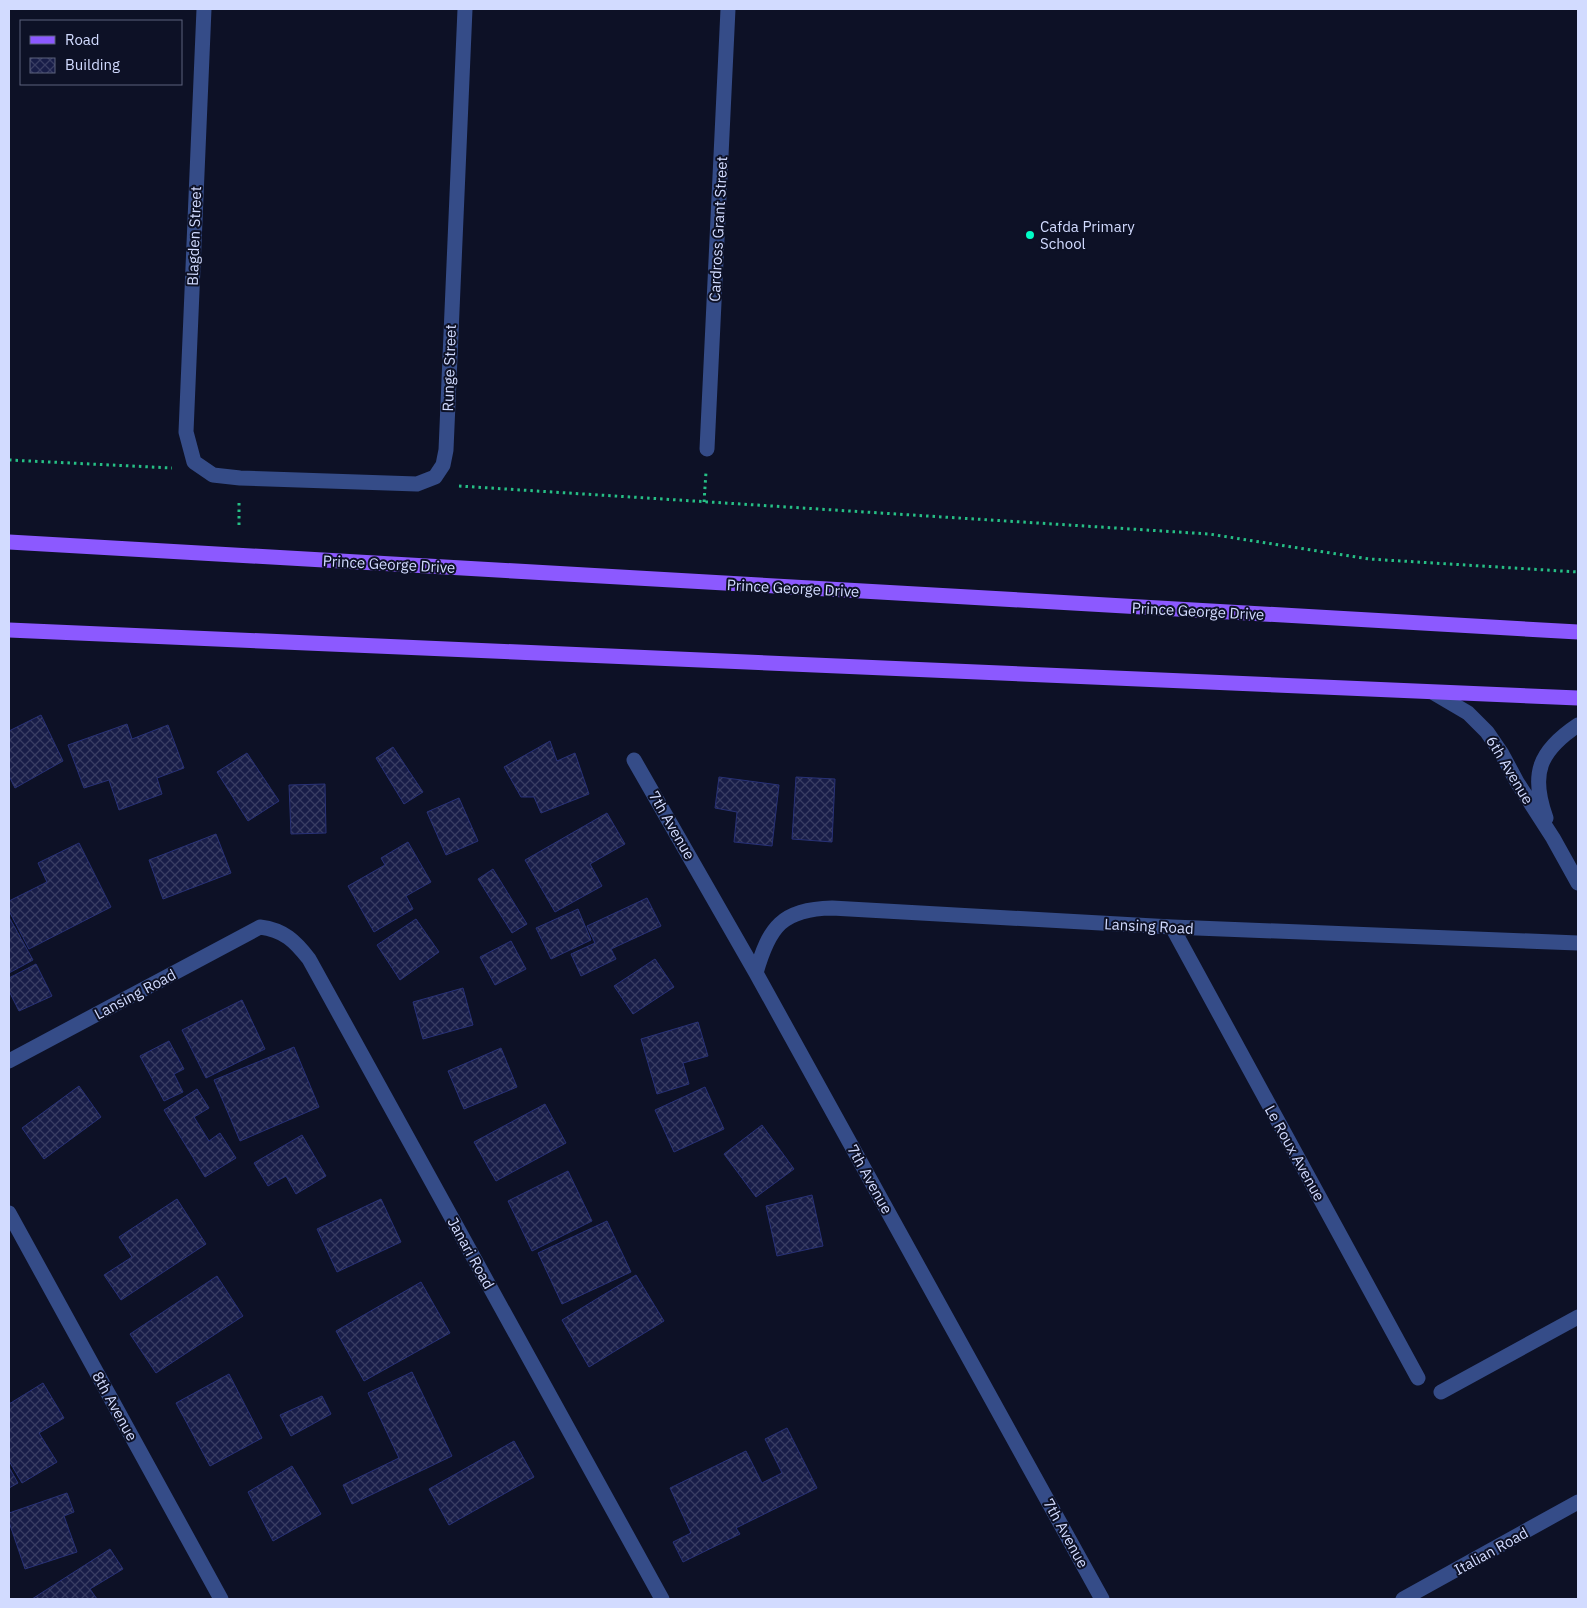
<svg xmlns="http://www.w3.org/2000/svg" width="1587" height="1608" viewBox="0 0 1587 1608" font-family="'IBM Plex Sans',sans-serif">
  <style>
    .building { fill: url(#building-cross-hatch); stroke: #283176 }
    .lines { fill: none; stroke-linecap: round; stroke-linejoin: round }
    .path { stroke: #26bf85; stroke-width: 3; stroke-dasharray: 2.5 4; stroke-linecap: butt }
    .minor { stroke: #354c88; stroke-width: 15 }
    .major { stroke: #8c59ff; stroke-width: 15 }
    .poi-dot { fill: #00fdc6; stroke: #0d1126; stroke-width: 2 }
    .labels { text-anchor: middle; dominant-baseline: central; stroke-width: 4; stroke-linejoin: round; paint-order: stroke }
    .poi-label { font-size: 15px; fill: #d2dbff; stroke: #0d1126; text-anchor: start }
    .street-label { font-size: 15px; fill: #d2dbff; stroke: #0d1126 }
  </style>
  <defs>
    <pattern id="building-cross-hatch" width="8" height="8" patternUnits="userSpaceOnUse" patternTransform="scale(1.25)"><rect width="8" height="8" fill="#181d48"/><path d="M0 0l8 8M0 8l8-8" fill="none" stroke="#393d63"/></pattern>
  </defs>
  <rect width="100%" height="100%" fill="#0d1126"/>
  <path class="building" d="M 41,715 L 63,761 L 15,788 L 9,776 L 9,731 Z
    M 127,724 L 132,739 L 168,725 L 184,768 L 157,778 L 162,794 L 119,810 L 109,780 L 84,788 L 68,745 Z
    M 550,741 L 557,761 L 575,753 L 589,794 L 541,813 L 534,797 L 521,797 L 504,767 Z
    M 393,747 L 423,792 L 404,804 L 376,758 Z
    M 247,753 L 279,801 L 248,821 L 217,772 Z
    M 719,777 L 779,785 L 772,846 L 734,842 L 737,812 L 715,808 Z
    M 796,777 L 835,779 L 832,842 L 792,839 Z
    M 325,784 L 326,833 L 291,834 L 289,785 Z
    M 459,798 L 478,841 L 446,855 L 427,812 Z
    M 607,813 L 625,844 L 590,864 L 602,886 L 555,912 L 525,860 Z
    M 216,834 L 231,873 L 163,899 L 149,860 Z
    M 408,842 L 431,882 L 406,896 L 413,909 L 374,932 L 348,886 L 385,865 L 381,858 Z
    M 79,843 L 111,907 L 29,949 L 9,911 L 9,901 L 47,882 L 38,863 Z
    M 493,869 L 527,924 L 512,933 L 478,879 Z
    M 647,898 L 661,926 L 611,949 L 616,959 L 581,976 L 571,954 L 595,943 L 587,926 Z
    M 578,909 L 591,940 L 551,959 L 536,928 Z
    M 9,917 L 33,960 L 9,973 Z
    M 416,919 L 439,952 L 400,980 L 377,945 Z
    M 511,941 L 526,969 L 495,985 L 480,957 Z
    M 655,959 L 674,987 L 633,1014 L 614,986 Z
    M 36,964 L 52,996 L 19,1011 L 9,991 L 9,978 Z
    M 463,988 L 473,1025 L 423,1039 L 413,1002 Z
    M 242,1000 L 265,1049 L 206,1078 L 182,1030 Z
    M 698,1022 L 708,1056 L 683,1063 L 689,1084 L 657,1094 L 641,1039 Z
    M 169,1041 L 184,1069 L 174,1074 L 183,1092 L 164,1101 L 140,1056 Z
    M 294,1047 L 319,1107 L 240,1141 L 214,1080 Z
    M 501,1048 L 517,1087 L 464,1109 L 448,1071 Z
    M 79,1086 L 101,1117 L 44,1159 L 22,1128 Z
    M 705,1087 L 724,1129 L 674,1152 L 655,1110 Z
    M 197,1089 L 209,1108 L 194,1117 L 209,1141 L 220,1133 L 236,1158 L 205,1177 L 164,1110 Z
    M 545,1104 L 566,1143 L 496,1181 L 474,1142 Z
    M 762,1125 L 794,1169 L 756,1197 L 724,1154 Z
    M 302,1135 L 326,1176 L 296,1194 L 286,1176 L 268,1186 L 254,1163 Z
    M 568,1171 L 592,1221 L 532,1251 L 508,1201 Z
    M 812,1195 L 823,1246 L 777,1256 L 766,1206 Z
    M 177,1199 L 206,1244 L 121,1300 L 104,1275 L 132,1257 L 119,1237 Z
    M 381,1199 L 401,1242 L 337,1272 L 317,1229 Z
    M 607,1221 L 631,1272 L 562,1304 L 538,1253 Z
    M 636,1275 L 664,1321 L 589,1367 L 562,1320 Z
    M 217,1276 L 243,1316 L 156,1373 L 130,1334 Z
    M 421,1282 L 450,1333 L 364,1381 L 336,1331 Z
    M 412,1372 L 452,1456 L 352,1504 L 343,1485 L 399,1458 L 368,1393 Z
    M 229,1374 L 262,1438 L 210,1466 L 176,1403 Z
    M 43,1383 L 64,1418 L 39,1433 L 57,1462 L 22,1483 L 9,1461 L 9,1404 Z
    M 322,1396 L 331,1414 L 291,1436 L 280,1415 Z
    M 787,1428 L 817,1488 L 736,1528 L 740,1534 L 683,1562 L 673,1542 L 691,1533 L 670,1488 L 746,1451 L 762,1483 L 782,1473 L 765,1439 Z
    M 514,1441 L 534,1477 L 449,1525 L 429,1489 Z
    M 292,1466 L 321,1514 L 273,1541 L 248,1492 Z
    M 9,1467 L 18,1483 L 9,1488 Z
    M 67,1493 L 74,1512 L 64,1516 L 77,1552 L 25,1569 L 9,1522 L 9,1513 Z
    M 110,1549 L 123,1569 L 90,1589 L 97,1599 L 32,1599 Z"/>
  <g class="lines">
    <path class="path" d="M 9,460 L 172,468
      M 459,486 L 1209,534 L 1369,559 L 1578,572
      M 704,502 L 706,472
      M 239,525 L 239,502"/>
    <path class="minor" d="M 204,9 L 186,432 L 194,462 L 213,475 L 240,478 L 417,484 L 435,477 L 443,465 L 446,450 L 465,9
      M 707,449 L 728,9
      M 1434,693 L 1468,713 L 1487,732 L 1502,754 L 1517,782 L 1553,838 L 1578,883
      M 634,760 L 756,973 L 1102,1599
      M 1546,818 C 1530,774 1539,751 1578,725
      M 1172,927 L 1418,1378
      M 756,973 C 769,927 782,909 832,908 L 1172,927 L 1578,943
      M 9,1061 L 260,927 C 284,930 295,941 309,959 L 662,1599
      M 9,1213 L 221,1599
      M 1441,1392 L 1578,1317
      M 1403,1599 L 1578,1502"/>
    <path class="major" d="M 9,542 L 1578,632
      M 9,630 L 1578,698"/>
  </g>
  <circle class="poi-dot" cx="1030" cy="235" r="5"/>
  <g class="labels">
    <g class="poi-label">
      <text x="1040" y="226">Cafda Primary<tspan x="1040" dy="17">School</tspan></text>
    </g>
    <g class="street-label">
      <text transform="translate(718 229) rotate(-87)">Cardross Grant Street</text>
      <text transform="translate(194 236) rotate(-88)">Blagden Street</text>
      <text transform="translate(449 368) rotate(-88)">Runge Street</text>
      <text transform="translate(389 564) rotate(3)">Prince George Drive</text>
      <text transform="translate(793 588) rotate(3)">Prince George Drive</text>
      <text transform="translate(1198 611) rotate(3)">Prince George Drive</text>
      <text transform="translate(1510 770) rotate(59)">6th Avenue</text>
      <text transform="translate(672 825) rotate(60)">7th Avenue</text>
      <text transform="translate(1149 926) rotate(3)">Lansing Road</text>
      <text transform="translate(135 994) rotate(-28)">Lansing Road</text>
      <text transform="translate(1295 1153) rotate(61)">Le Roux Avenue</text>
      <text transform="translate(870 1179) rotate(61)">7th Avenue</text>
      <text transform="translate(471 1253) rotate(61)">Janari Road</text>
      <text transform="translate(115 1406) rotate(61)">8th Avenue</text>
      <text transform="translate(1066 1533) rotate(61)">7th Avenue</text>
      <text transform="translate(1491 1551) rotate(-29)">Italian Road</text>
    </g>
  </g>
  <rect width="1587" height="1608" fill="none" stroke="#d2dbff" stroke-width="20"/>
  <rect x="20" y="20" width="162" height="65" fill="#0d1126" stroke="#5c627d"/>
  <rect x="30" y="36" width="25" height="8" fill="#8c59ff" stroke="#5c627d"/>
  <text x="65" y="45" font-size="15" fill="#d2dbff">Road</text>
  <rect x="30" y="58" width="25" height="15" fill="url(#building-cross-hatch)" stroke="#5c627d"/>
  <text x="65" y="70" font-size="15" fill="#d2dbff">Building</text>
</svg>
